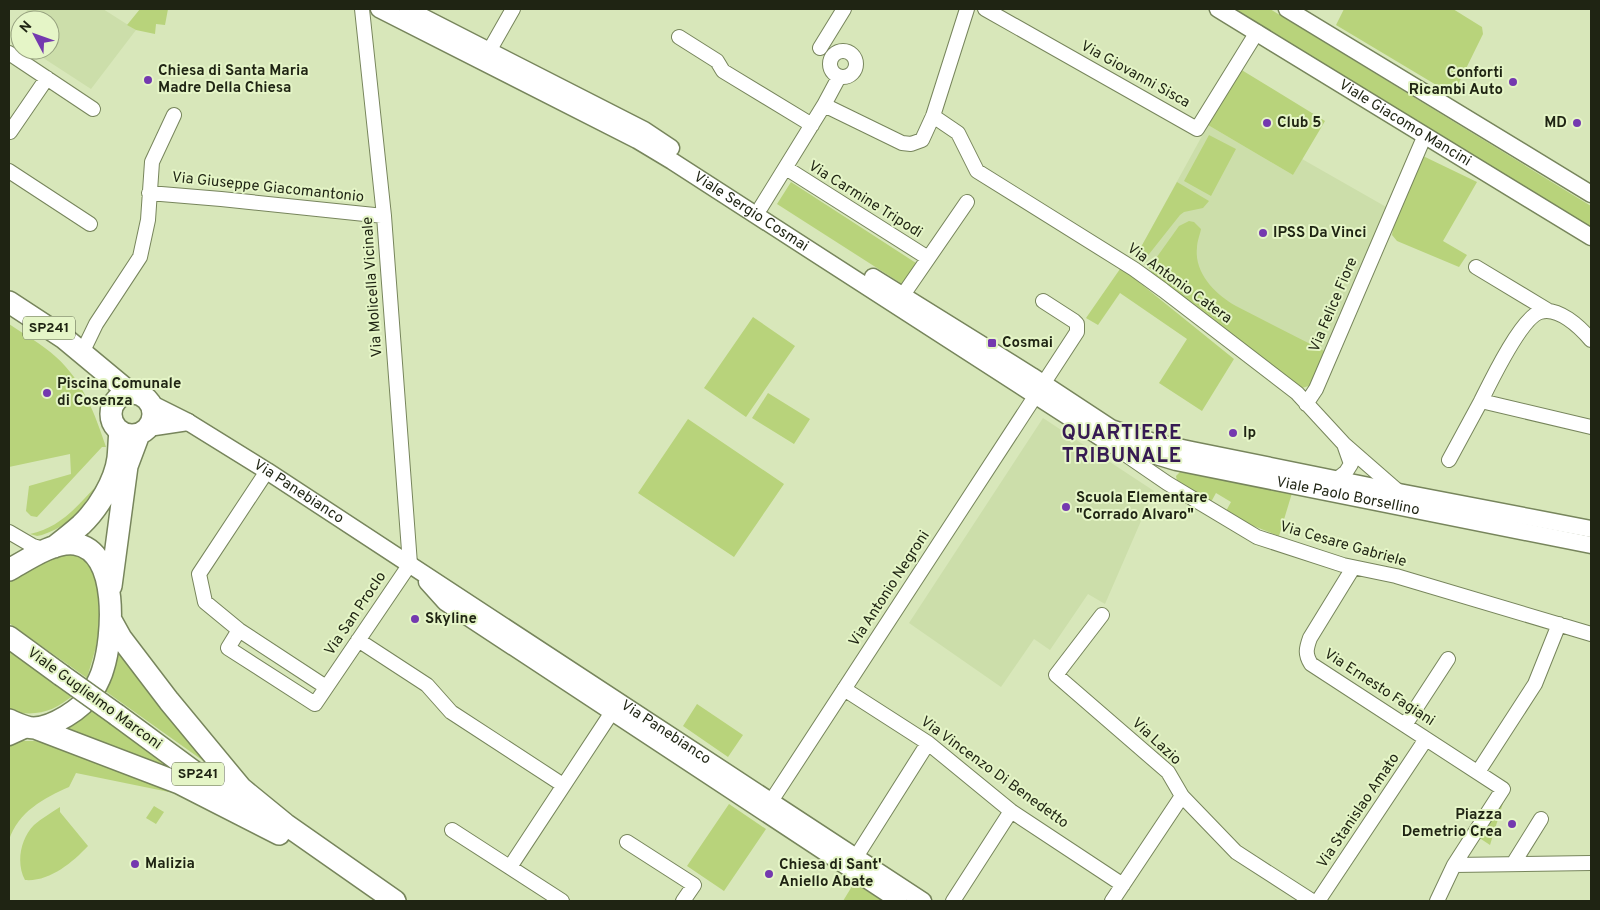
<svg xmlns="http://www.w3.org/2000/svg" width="1600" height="910" viewBox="0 0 1600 910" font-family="Overpass,sans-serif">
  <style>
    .built { fill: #ccdeaa }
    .green { fill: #b8d37b }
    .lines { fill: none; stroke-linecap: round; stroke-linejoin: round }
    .minor-casing { stroke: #77855c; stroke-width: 16 }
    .tertiary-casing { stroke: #77855c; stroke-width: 19 }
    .primary-casing { stroke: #77855c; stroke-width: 24 }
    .minor { stroke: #fff; stroke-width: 14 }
    .tertiary { stroke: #fff; stroke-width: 16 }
    .primary { stroke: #fff; stroke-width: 21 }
    .primary-bridge-casing { stroke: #77855c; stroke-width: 24; stroke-linecap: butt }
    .primary-bridge { stroke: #fff; stroke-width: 21 }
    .poi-dot { fill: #7439af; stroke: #e5f5c7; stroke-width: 2 }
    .labels { text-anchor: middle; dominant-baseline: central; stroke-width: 4; stroke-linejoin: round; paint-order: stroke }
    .shield { fill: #e5f5c7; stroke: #5a6349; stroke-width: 1 }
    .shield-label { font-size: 14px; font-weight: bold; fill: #1f2413 }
    .poi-label { font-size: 15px; font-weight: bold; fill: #1f2413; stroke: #e5f5c7; text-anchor: start }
    .street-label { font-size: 15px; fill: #1f2413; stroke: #e5f5c7 }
    .district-label { font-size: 20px; font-weight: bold; letter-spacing: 1px; fill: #361a53; stroke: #e5f5c7 }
  </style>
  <rect width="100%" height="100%" fill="#d8e7ba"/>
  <path class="built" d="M 28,9 L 103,9 L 136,30 L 91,89 L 31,50 L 50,50 L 50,20 L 20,20 L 20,43 L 9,35 L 9,34 Z
    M 1208,125 L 1293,175 L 1302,159 L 1388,208 L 1312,385 L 1152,275 L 1151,270 L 1135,258 Z
    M 1043,418 L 1154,491 L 1105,604 L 1088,594 L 1050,650 L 1034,639 L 1001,687 L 909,623 Z"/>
  <path class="green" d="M 140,9 L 168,9 L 165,25 L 156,24 L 155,34 L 136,30 L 127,25 Z
    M 1227,9 L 1270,9 L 1591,206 L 1591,232 Z
    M 1344,9 L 1453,9 L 1482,27 L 1483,34 L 1453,95 L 1336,25 Z
    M 1240,69 L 1325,121 L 1293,175 L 1208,125 Z
    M 1209,135 L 1236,149 L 1211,196 L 1184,181 Z
    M 1423,156 L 1477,182 L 1443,241 L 1467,255 L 1459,267 L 1397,241 L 1392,235 L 1394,223 Z
    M 791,182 L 916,263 L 902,284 L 777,204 Z
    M 1177,182 L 1209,201 L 1203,208 L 1184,212 L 1180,215 L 1142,263 L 1135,258 Z
    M 1189,221 L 1194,222 L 1201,229 C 1200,235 1197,241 1197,248 C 1194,273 1216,295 1236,306 L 1326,352 L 1312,385 L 1302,388 L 1152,275 L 1151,270 L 1149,268 L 1179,226 Z
    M 1120,269 L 1130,275 L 1234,359 L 1202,411 L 1159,383 L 1187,339 L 1120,293 L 1098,325 L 1086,318 Z
    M 753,317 L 795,346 L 746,417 L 704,388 Z
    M 9,324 C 25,335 42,344 56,357 C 83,381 95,414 106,447 L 102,447 L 37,517 L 31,516 L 26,511 L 29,486 L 71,474 L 70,454 L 9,467 Z
    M 768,393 L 810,419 L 794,444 L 752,418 Z
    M 688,419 L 784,484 L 734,557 L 638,493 Z
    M 1180,472 L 1292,493 L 1279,536 L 1246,523 L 1226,511 L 1231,502 L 1216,493 L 1211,502 L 1177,481 L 1176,476 Z
    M 96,486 C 79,512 72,524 42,535 L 37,536 L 30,534 C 59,528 77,507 96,486 Z
    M 76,550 L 95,569 L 101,614 L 96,647 L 87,678 L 9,623 L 9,578 L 33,564 Z
    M 112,643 L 219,772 L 101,688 Z
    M 9,646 L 75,694 C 53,712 37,717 9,711 Z
    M 90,704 L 207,786 L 51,729 Z
    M 697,704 L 743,735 L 728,757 L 683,726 Z
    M 22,741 L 35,741 L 57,746 L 163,784 L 169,792 L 76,773 L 69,787 C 44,798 18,812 9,840 L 9,745 Z
    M 1500,801 L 1503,803 L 1490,845 L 1478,837 Z
    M 729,804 L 766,829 L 724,891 L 687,866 Z
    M 154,806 L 164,812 L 156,824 L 146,818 Z
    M 60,807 L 60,812 L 88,846 C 72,863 49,882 25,880 C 16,864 20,839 34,825 C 42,818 51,813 60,807 Z
    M 854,883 L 883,901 L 843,901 Z"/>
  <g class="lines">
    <defs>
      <path id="minor" d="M 985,9 L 1197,129 L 1257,32
        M 679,37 L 717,61 L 723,71 L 812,125
        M 820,48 L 844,9
        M830 64a13 13 0 1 1 26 0a13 13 0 1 1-26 0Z
        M 9,53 L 93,109
        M 484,60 L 513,9
        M 824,105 L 839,77
        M 933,116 L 958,133 L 977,171 L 1134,269 L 1163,290 L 1297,393 L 1344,444 L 1399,492
        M 10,132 L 47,78
        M 786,168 L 928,258
        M 9,171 L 90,224
        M 149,193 L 221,199 L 384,216
        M 761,207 L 824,105 L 902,143 L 911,144 L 922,140 L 933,116 L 967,9
        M 1476,267 L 1549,311
        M 903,295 L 967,202
        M 1591,340 C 1580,327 1558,306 1540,312 C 1521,318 1490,383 1481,401 L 1591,427
        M 82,353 L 96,324 L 140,257 L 148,220 L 152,162 L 174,115
        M 1306,404 L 1316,389 L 1425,135
        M 1113,446 L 1167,483 L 1257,537 L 1343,565 L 1396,576 L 1591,634
        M 1449,460 L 1481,401
        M 267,471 L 199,574 L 205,602 L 239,630 L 326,687
        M 1336,480 L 1346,472 L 1351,464 L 1345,447
        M 9,532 L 33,546 L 46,550
        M 1353,568 L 1310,638 C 1306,649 1305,654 1311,664 L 1503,789 L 1454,865 L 1437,901
        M 1102,615 L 1056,675 L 1168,772 L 1182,796 L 1236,852 L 1312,901
        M 239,630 L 228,648 L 315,704 L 410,564 L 384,216 L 362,9
        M 358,640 L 427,685 L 451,712 L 563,785
        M 844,689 L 928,743 L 1011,811 L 1123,885
        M 1405,725 L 1448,659
        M 1478,772 L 1535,684 L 1559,624
        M 766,809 L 1077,332 L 1077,324 L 1074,321 L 1043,301
        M 452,830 L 562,901
        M 627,842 L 694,885 L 683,901
        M 856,857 L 928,743
        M 1513,864 L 1541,819
        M 1454,865 L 1591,863
        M 510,867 L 612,712
        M 953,901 L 1011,811
        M 1112,901 L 1182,796
        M 1318,901 L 1426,739"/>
      <g id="tertiary">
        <path id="s1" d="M 379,9 L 637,140 L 672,161 L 1106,441 L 1176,462 L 1591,545"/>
        <path d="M 407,9 L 644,130 L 671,148"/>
        <path id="s2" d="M 1218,9 L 1591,237"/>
        <path d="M 1287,9 L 1591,194"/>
        <path d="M 873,277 L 1032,376 L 1111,428 L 1154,442 L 1192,450 L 1399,492 L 1591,529"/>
        <path id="s3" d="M 152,404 L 188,422 L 267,471 L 923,901"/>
        <path d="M 148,428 L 188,422"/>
        <path d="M 427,582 L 445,602 L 899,901"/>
        <path d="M 9,737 L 31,727"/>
      </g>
      <path id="primary" d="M 9,302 L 64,338 L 129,392
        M111 414a21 21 0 1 1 42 0a21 21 0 1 1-42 0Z
        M 54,547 C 63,540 72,533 81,525 C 98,509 115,481 118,458 C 119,449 119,440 120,431
        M 9,570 C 27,560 54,541 75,544 C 120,551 113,638 103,669 C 101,677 96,686 92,693 C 82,709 53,727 34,728 C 26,728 16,723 9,720
        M 111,586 L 127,466 L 139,434
        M 111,620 L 121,638 L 169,701 L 241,788 L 285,824 L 395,901
        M 9,637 L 61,675
        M 117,715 L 254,816
        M 35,728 L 179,783 L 279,834"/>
    </defs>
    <use href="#minor" class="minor-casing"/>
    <use href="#tertiary" class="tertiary-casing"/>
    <use href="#primary" class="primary-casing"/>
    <use href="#minor" class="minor"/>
    <use href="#tertiary" class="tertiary"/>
    <use href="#primary" class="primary"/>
    <defs>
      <path id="primary-bridge" d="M 61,675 L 117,715"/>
    </defs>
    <use href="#primary-bridge" class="primary-bridge-casing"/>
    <use href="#primary-bridge" class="primary-bridge"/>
  </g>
  <g class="poi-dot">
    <circle cx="148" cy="80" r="5"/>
    <circle cx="1513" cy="82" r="5"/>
    <circle cx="1267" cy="123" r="5"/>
    <circle cx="1577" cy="123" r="5"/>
    <circle cx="1263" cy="233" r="5"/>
    <rect x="987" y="338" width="10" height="10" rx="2.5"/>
    <circle cx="47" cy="393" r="5"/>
    <circle cx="1233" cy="433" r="5"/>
    <circle cx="1066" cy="507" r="5"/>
    <circle cx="415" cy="619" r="5"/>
    <circle cx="1512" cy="824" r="5"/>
    <circle cx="135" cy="864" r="5"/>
    <circle cx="769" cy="874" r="5"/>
  </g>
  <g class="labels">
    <g class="shield">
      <rect x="23" y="316.5" width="52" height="23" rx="4"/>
      <rect x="172" y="762.5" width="52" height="23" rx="4"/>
    </g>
    <g class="shield-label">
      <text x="49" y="328">SP241</text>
      <text x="198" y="774">SP241</text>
    </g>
    <g class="poi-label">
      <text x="158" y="71">Chiesa di Santa Maria<tspan x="158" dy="17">Madre Della Chiesa</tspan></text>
      <text x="1503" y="73" text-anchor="end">Conforti<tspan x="1503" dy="17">Ricambi Auto</tspan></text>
      <text x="1277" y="123">Club 5</text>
      <text x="1567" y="123" text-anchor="end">MD</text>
      <text x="1273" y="233">IPSS Da Vinci</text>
      <text x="1002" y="343">Cosmai</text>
      <text x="57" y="384">Piscina Comunale<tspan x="57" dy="17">di Cosenza</tspan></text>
      <text x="1243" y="433">Ip</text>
      <text x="1076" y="498">Scuola Elementare<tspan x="1076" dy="17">"Corrado Alvaro"</tspan></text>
      <text x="425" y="619">Skyline</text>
      <text x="1502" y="815" text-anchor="end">Piazza<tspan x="1502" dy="17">Demetrio Crea</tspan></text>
      <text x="145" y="864">Malizia</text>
      <text x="779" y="865">Chiesa di Sant'<tspan x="779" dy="17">Aniello Abate</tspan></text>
    </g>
    <g class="street-label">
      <text transform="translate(1135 75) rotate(29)">Via Giovanni Sisca</text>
      <text stroke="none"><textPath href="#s2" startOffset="219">Viale Giacomo Mancini</textPath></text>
      <text transform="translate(268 188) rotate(6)">Via Giuseppe Giacomantonio</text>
      <text transform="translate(865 200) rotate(32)">Via Carmine Tripodi</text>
      <text stroke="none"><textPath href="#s1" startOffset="424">Viale Sergio Cosmai</textPath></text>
      <text transform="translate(1179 284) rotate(36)">Via Antonio Catera</text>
      <text transform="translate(373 287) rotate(-94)">Via Molicella Vicinale</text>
      <text transform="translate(1334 305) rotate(-67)">Via Felice Fiore</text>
      <text stroke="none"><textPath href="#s3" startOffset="171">Via Panebianco</textPath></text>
      <text stroke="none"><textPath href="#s1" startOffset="1095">Viale Paolo Borsellino</textPath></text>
      <text transform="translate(1343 545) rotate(16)">Via Cesare Gabriele</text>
      <text transform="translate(890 589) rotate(-57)">Via Antonio Negroni</text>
      <text transform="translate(356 614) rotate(-56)">Via San Proclo</text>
      <text transform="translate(1379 688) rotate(33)">Via Ernesto Fagiani</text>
      <text transform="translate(94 699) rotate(36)">Viale Guglielmo Marconi</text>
      <text stroke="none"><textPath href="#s3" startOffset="610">Via Panebianco</textPath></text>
      <text transform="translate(1156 742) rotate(43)">Via Lazio</text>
      <text transform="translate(994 773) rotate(36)">Via Vincenzo Di Benedetto</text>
      <text transform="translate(1359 811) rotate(-56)">Via Stanislao Amato</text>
    </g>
    <g class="district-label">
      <text x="1122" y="434">QUARTIERE<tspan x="1122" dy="23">TRIBUNALE</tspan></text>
    </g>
  </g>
  <rect width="1600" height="910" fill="none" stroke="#1f2413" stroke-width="20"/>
  <g transform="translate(35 35) rotate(311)"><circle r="24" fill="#e5f5c7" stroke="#96a17f"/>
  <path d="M0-4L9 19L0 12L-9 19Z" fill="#7439af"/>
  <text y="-8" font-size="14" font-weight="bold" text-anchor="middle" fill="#1f2413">N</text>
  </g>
</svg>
